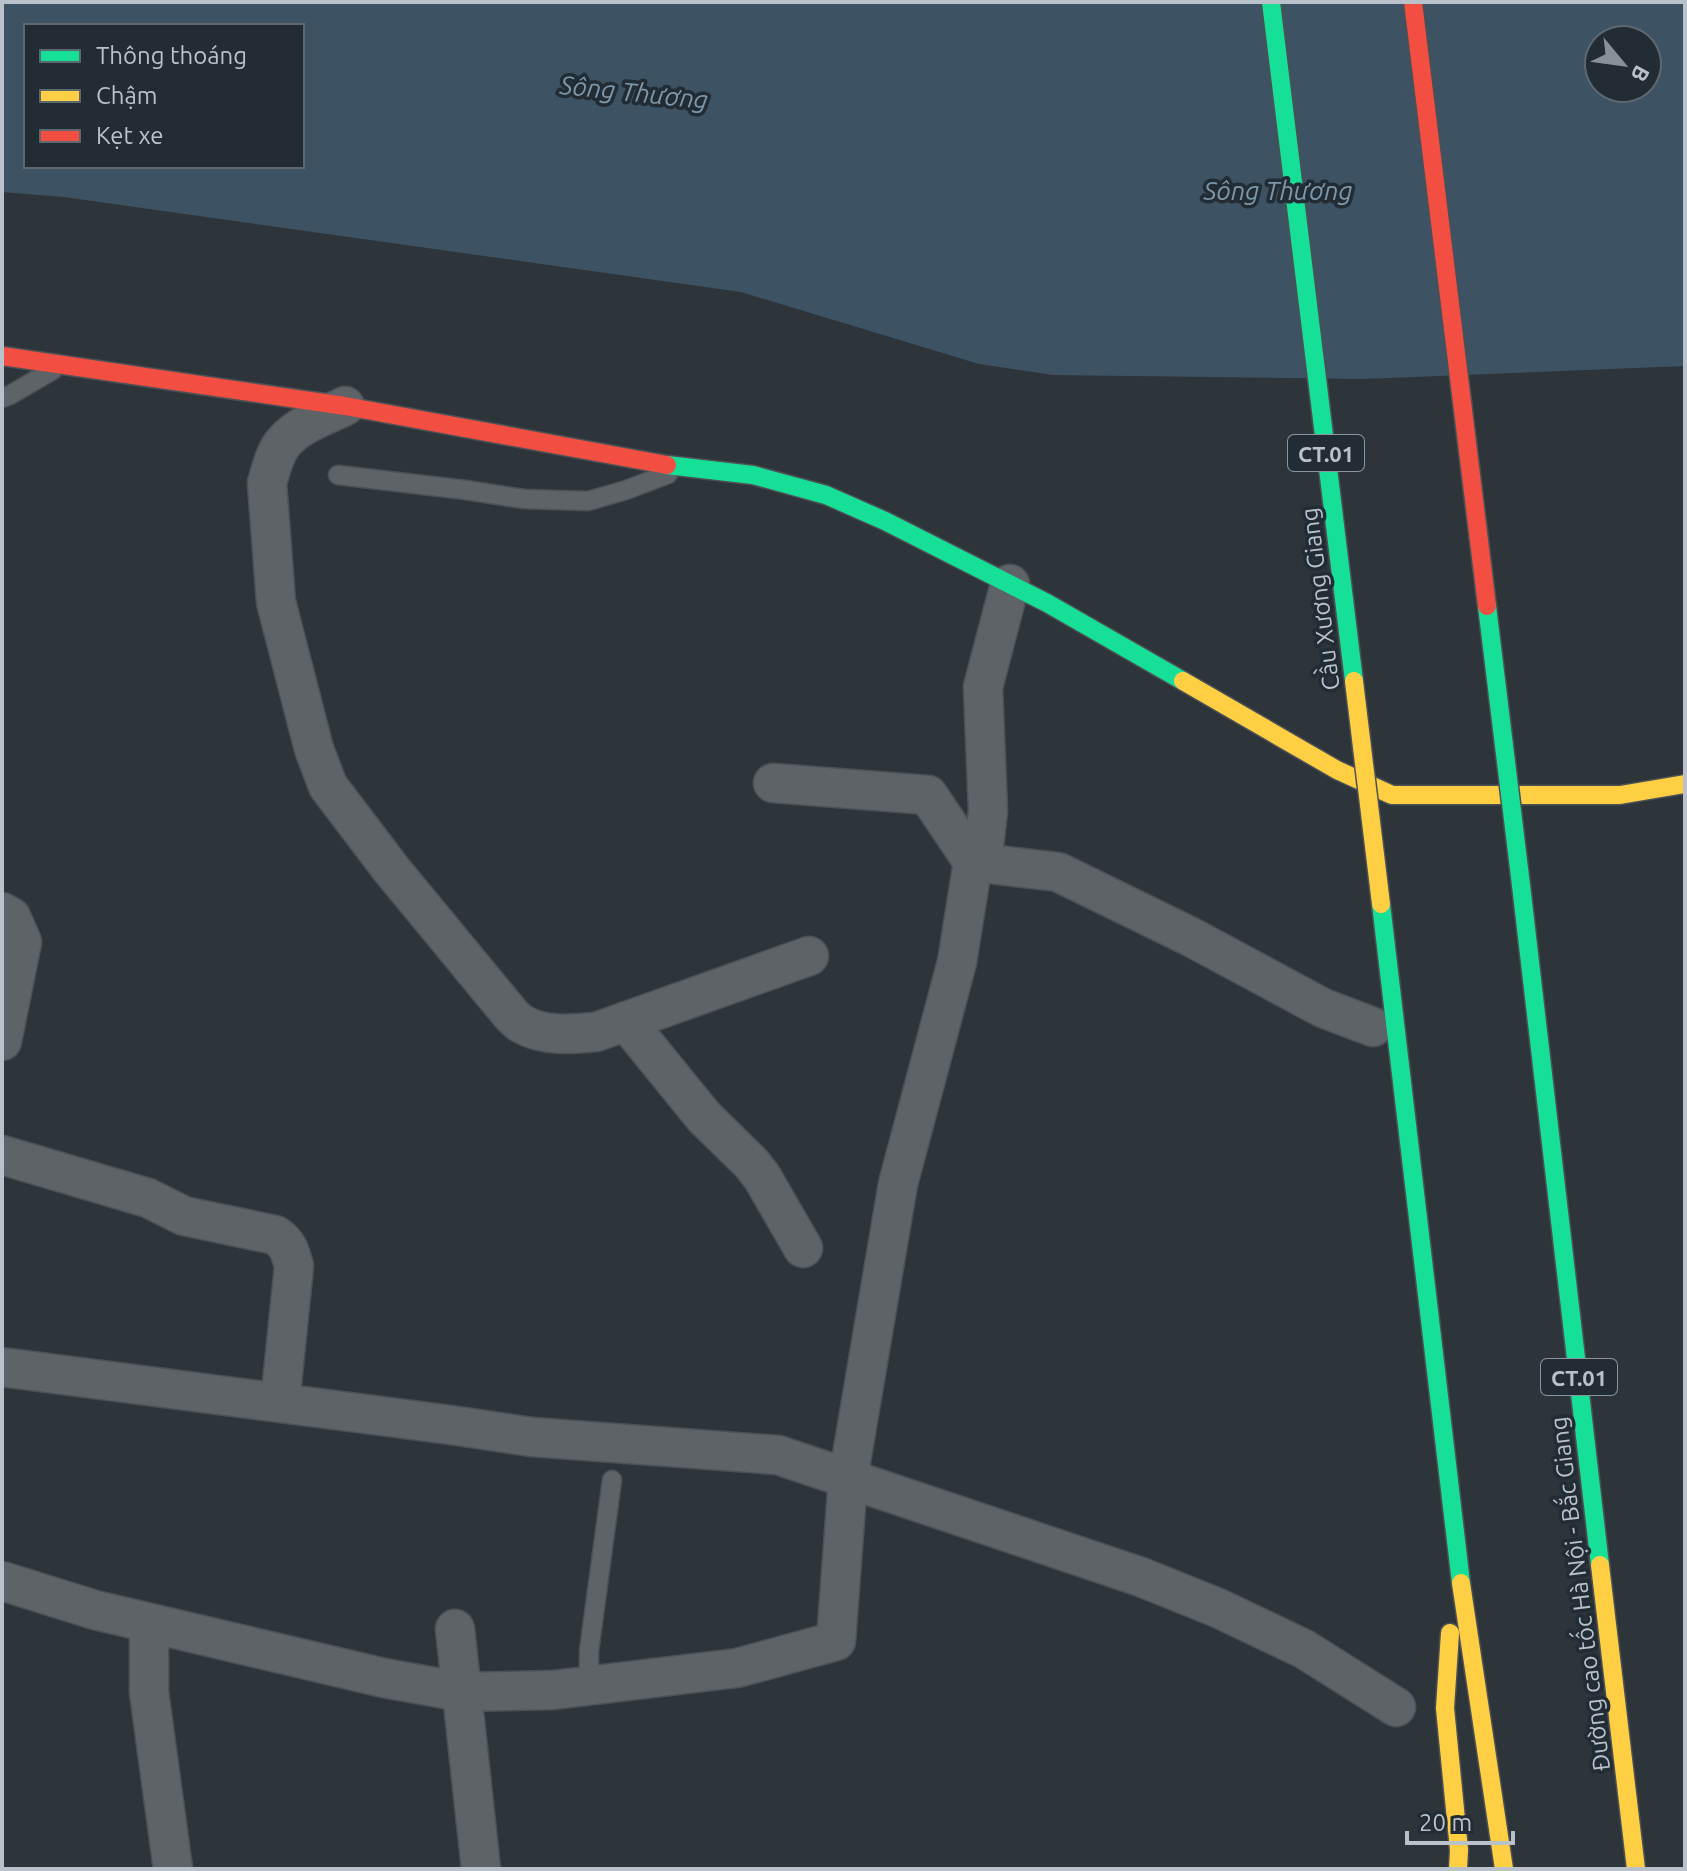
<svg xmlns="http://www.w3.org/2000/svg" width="1687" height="1871" viewBox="0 0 1687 1871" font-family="Ubuntu,sans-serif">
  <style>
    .water { fill: #3d5363; fill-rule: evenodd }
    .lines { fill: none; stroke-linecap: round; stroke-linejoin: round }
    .lane-casing { stroke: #4c5155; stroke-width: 21 }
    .street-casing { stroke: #4c5155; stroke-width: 41 }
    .fast-casing { stroke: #4c5155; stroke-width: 21 }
    .slow-casing { stroke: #4c5155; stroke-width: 21 }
    .jam-casing { stroke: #4c5155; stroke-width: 21 }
    .lane { stroke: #5e6368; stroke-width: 18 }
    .street { stroke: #5e6368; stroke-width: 38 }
    .fast { stroke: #16e098; stroke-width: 18 }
    .slow { stroke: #ffcf43; stroke-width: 18 }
    .jam { stroke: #f24e42; stroke-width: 18 }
    .fast-bridge-casing { stroke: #4b5155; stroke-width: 21; stroke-linecap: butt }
    .slow-bridge-casing { stroke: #4b5155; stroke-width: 21; stroke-linecap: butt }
    .jam-bridge-casing { stroke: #4b5155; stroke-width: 21; stroke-linecap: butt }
    .fast-bridge { stroke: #16e098; stroke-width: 18 }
    .slow-bridge { stroke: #ffcf43; stroke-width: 18 }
    .jam-bridge { stroke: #f24e42; stroke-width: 18 }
    .labels { text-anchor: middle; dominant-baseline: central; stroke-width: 7; stroke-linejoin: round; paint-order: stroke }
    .shield { fill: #212c35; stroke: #8b959d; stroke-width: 2 }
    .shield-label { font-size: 22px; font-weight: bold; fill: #b9c2ca }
    .street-label { font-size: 24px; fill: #b9c2ca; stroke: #212c35 }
    .water-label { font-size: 26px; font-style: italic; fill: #7c96aa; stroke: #212c35 }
  </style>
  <rect width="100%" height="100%" fill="#2e353a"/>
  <path class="water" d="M 2,2 L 1685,2 L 1685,366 L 1363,379 L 1053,375 L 979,364 L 741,292 L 64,197 L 2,192 ZM 26,26 L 302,26 L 302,166 L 26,166 ZM 1599,40 L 1647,40 L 1647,88 L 1599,88 Z"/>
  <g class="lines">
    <defs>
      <path id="lane" d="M 2,398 L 10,395 L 53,370
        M 338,475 L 466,490 L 524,499 L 588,501 L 626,490 L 668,474
        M 589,1686 L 589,1651 L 612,1480"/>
      <path id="street" d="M 345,406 C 325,416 299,424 284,442 C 275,452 271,469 267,483 L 276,602 L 314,749 L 328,786 L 391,869 L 504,1006 C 509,1012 515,1020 522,1024 C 544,1037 572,1034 596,1032 L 809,956
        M 973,862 L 1058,872 L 1191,937 L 1323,1008 L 1373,1027
        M 982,863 L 988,811 L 983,687 L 1010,584
        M 2,912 L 11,917 L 22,942 L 2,1041
        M 626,1021 L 704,1117 L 751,1163 L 762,1177 L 803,1248
        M 2,1155 L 148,1198 L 184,1216 L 275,1235 C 288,1243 290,1252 294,1266 L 280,1403
        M 2,1367 L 451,1425 L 532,1437 L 778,1455 L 1141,1577 L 1218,1608 L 1304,1649 L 1396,1707
        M 2,1581 L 95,1610 L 384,1678 L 462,1692 L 553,1690 L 737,1668 L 836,1641 L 848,1479 L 898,1184 L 957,962 L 973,862 L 928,795 L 773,783
        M 149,1623 L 149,1692 L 173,1869
        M 455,1629 L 481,1869"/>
      <path id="fast" d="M 667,465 L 753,475 L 826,495 L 885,521 L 1047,603 L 1183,681
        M 1521,885 L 1600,1565
        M 1381,904 L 1461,1583"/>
      <path id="slow" d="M 1183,681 L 1337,770 L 1392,795 L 1620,795 L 1685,784
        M 1600,1565 L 1636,1869
        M 1461,1583 L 1504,1869
        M 1450,1633 L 1445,1708 L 1459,1850 L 1458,1869"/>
      <path id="jam" d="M 2,356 L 345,406 L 667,465"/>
    </defs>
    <use href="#lane" class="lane-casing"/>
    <use href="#street" class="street-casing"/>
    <use href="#fast" class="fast-casing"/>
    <use href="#slow" class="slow-casing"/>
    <use href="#jam" class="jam-casing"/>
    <use href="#lane" class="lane"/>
    <use href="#street" class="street"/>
    <use href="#fast" class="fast"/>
    <use href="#slow" class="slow"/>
    <use href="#jam" class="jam"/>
    <defs>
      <path id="fast-bridge" d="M 1271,2 L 1354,681
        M 1487,606 L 1521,885"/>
      <path id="slow-bridge" d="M 1354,681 L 1381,904"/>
      <path id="jam-bridge" d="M 1413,2 L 1487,606"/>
    </defs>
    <use href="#fast-bridge" class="fast-bridge-casing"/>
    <use href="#slow-bridge" class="slow-bridge-casing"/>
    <use href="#jam-bridge" class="jam-bridge-casing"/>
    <use href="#fast-bridge" class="fast-bridge"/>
    <use href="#slow-bridge" class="slow-bridge"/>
    <use href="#jam-bridge" class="jam-bridge"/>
  </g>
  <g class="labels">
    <g class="shield">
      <rect x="1288" y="435" width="76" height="36" rx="6"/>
      <rect x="1541" y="1359" width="76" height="36" rx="6"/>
    </g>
    <g class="shield-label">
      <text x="1326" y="453">CT.01</text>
      <text x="1579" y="1377">CT.01</text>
    </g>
    <g class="street-label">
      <text transform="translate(1320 599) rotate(-97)">Cầu Xương Giang</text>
      <text transform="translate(1580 1594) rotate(-97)">Đường cao tốc Hà Nội - Bắc Giang</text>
    </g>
    <g class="water-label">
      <text transform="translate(634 92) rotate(6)">Sông Thương</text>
      <text x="1278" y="190">Sông Thương</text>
    </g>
  </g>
  <rect width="1687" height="1871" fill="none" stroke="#b9c2ca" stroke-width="8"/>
  <rect x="24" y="24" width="280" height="144" fill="#212c35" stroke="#5e6871" stroke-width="2"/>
  <rect x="40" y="50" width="40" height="12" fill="#16e098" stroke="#5e6871" stroke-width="2"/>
  <text x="96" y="64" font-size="24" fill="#b9c2ca">Thông thoáng</text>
  <rect x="40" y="90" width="40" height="12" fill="#ffcf43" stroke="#5e6871" stroke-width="2"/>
  <text x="96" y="104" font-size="24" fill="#b9c2ca">Chậm</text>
  <rect x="40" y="130" width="40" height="12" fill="#f24e42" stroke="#5e6871" stroke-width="2"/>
  <text x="96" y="144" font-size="24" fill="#b9c2ca">Kẹt xe</text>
  <g transform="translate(1623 64) rotate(119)"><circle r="38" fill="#212c35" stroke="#5e6871" stroke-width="2"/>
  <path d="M0-6L14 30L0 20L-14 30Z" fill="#889198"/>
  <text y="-12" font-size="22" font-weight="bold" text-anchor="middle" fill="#b9c2ca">B</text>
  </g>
  <path d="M1407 1831v12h106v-12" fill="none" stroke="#b9c2ca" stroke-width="4"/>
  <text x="1419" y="1831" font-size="24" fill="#b9c2ca" stroke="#212c35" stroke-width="6" paint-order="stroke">20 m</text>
</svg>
